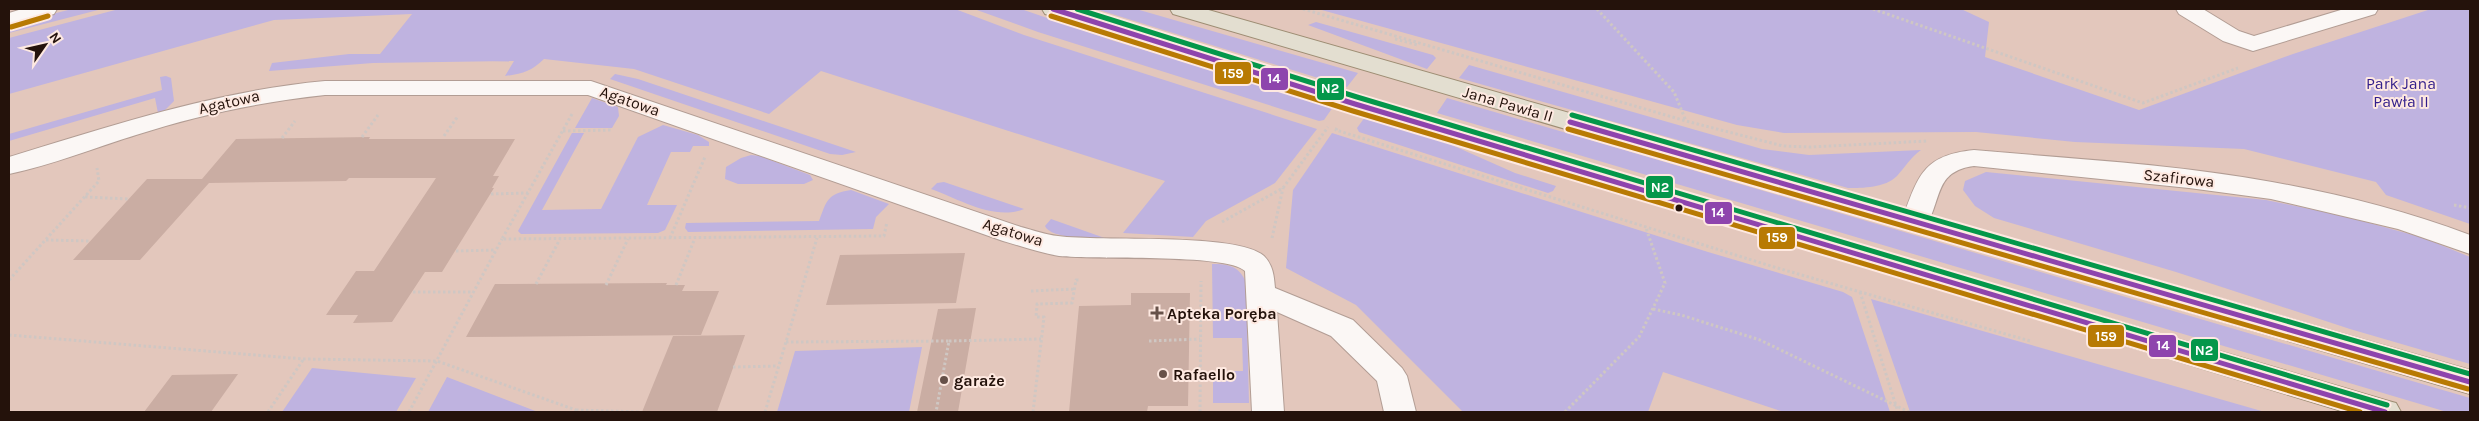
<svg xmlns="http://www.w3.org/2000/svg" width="2479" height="421" viewBox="0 0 2479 421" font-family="Karla,sans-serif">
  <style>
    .green { fill: #bfb3e0 }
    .building { fill: #caada3 }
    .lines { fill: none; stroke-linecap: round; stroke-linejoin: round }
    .minor-casing { stroke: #b29d94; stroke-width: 2 }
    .major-casing { stroke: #9d8d73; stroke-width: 2 }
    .path { stroke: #cfc7c3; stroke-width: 3; stroke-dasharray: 2.5 2.5; stroke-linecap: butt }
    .minor { fill: #fbf7f5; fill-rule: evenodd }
    .major { fill: #e3ded0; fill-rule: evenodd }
    .bus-1-casing { stroke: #fee9e1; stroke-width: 9 }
    .bus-2-casing { stroke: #fee9e1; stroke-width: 9 }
    .bus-3-casing { stroke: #fee9e1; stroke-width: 9 }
    .bus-1 { stroke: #8e44ad; stroke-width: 5 }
    .bus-2 { stroke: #b87a03; stroke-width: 5 }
    .bus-3 { stroke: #04974a; stroke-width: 5 }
    .bus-dot { fill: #24120b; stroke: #fee9e1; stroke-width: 2 }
    .poi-dot { fill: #675149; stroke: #fee9e1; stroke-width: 2 }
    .labels { text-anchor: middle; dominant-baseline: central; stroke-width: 4; stroke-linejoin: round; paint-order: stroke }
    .park-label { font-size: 16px; fill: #321e8b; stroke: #fee9e1 }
    .street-label { font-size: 16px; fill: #24120b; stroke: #fee9e1 }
    .poi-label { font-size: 16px; font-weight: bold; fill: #24120b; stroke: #fee9e1; text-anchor: start }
    .line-badge { stroke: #fee9e1; stroke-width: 2 }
    .badge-label { font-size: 14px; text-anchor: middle; font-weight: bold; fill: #fff }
  </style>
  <rect width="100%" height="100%" fill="#e3c7bc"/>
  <path class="green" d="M 72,9 L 102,9 L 9,33 L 9,25 Z
    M 119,9 L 955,9 L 1024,35 L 1317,129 L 1275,183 L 1206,221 L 1193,237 L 1123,233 L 1165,181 L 821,71 L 769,114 L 634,69 L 544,59 C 532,71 522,74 505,76 L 514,61 L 373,63 L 269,71 L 272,63 L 349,54 L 380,54 L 412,14 L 274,20 L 9,94 L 9,38 Z
    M 974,9 L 1021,9 L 1111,40 L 1333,107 L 1324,120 L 1319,121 L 1038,32 Z
    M 1096,9 L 1136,9 L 1358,73 L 1347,87 Z
    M 1318,9 L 1961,9 L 1989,22 L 1985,57 L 2139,110 L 2293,54 L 2431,9 L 2470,9 L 2470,224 L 2386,195 L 2376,182 L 2244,149 L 2075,142 L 1976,132 L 1784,133 L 1737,125 Z
    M 1316,22 L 1433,55 L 1436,58 L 1427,69 L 1308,25 Z
    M 1469,65 L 1762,149 L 1809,155 L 1921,150 C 1911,157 1905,167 1897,176 C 1885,188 1863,188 1848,188 L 1459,78 Z
    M 615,74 L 638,79 L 856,152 L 842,155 L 830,154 L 610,79 Z
    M 166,76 L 171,78 L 174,101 L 165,110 L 158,113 L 155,98 L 9,141 L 9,134 L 162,90 L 160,77 Z
    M 592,98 L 618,107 L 619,116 L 612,128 L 575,128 Z
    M 1447,98 L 2470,398 L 2470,412 L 2447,412 L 1437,113 Z
    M 1365,117 L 1445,142 L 1515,173 L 1556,186 L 1553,191 L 1548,193 L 1359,132 L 1357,128 Z
    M 663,125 L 698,135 L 709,142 L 709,146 L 693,146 L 690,152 L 671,152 L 647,205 L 677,205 L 665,230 L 658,233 L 521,234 L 518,231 L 572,133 L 584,133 L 542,210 L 601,209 L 638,137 Z
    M 1332,133 L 1708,252 L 1843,292 L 1852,297 L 1890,412 L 1784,412 L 1663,372 L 1648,412 L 1463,412 L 1356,305 L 1286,268 L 1293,190 Z
    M 751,155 L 760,156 L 810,175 L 813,180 L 804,184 L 738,184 L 725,179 L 726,167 L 741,158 Z
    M 1986,172 L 2266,200 L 2344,216 L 2424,238 L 2470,257 L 2470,364 L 2350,329 L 2176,272 L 1994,218 L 1975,206 L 1963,190 L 1965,181 Z
    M 944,182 L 1024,209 C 994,221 959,199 931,189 L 937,183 Z
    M 851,190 L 889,204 L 876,217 L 873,229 L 688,232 L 685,228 L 686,223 L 819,221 C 827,200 827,194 851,190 Z
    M 1051,219 L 1116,242 C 1102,240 1049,239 1045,226 Z
    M 1212,264 C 1229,264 1239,266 1246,282 L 1249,403 L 1213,403 L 1213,371 L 1243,371 L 1242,338 L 1213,338 Z
    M 1871,299 L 2265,412 L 1910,412 Z
    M 922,347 L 909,412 L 777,412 L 795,351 Z
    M 312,368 L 416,378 L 396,412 L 282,412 Z
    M 447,377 L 538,412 L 428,412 Z"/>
  <path class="building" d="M 370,137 L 369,139 L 515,139 L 493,176 L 499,176 L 492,188 L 494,188 L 442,272 L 425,272 L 392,322 L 353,323 L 358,315 L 326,315 L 356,271 L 374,271 L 436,178 L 349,178 L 346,181 L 209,183 L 140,260 L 73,260 L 147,179 L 202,179 L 236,139 Z
    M 965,253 L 956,303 L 826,305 L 840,255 Z
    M 667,283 L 666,285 L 685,285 L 682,291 L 719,291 L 701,335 L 466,337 L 495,284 Z
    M 1131,293 L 1190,293 L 1188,406 L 1148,406 L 1147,412 L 1069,412 L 1079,306 L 1131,305 Z
    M 976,308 L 958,412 L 917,412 L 938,309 Z
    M 745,335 L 717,412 L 642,412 L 673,336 Z
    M 238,374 L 211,412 L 144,412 L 172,375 Z"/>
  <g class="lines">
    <defs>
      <path id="minor" d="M 22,9 L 57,9 L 54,14 L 9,27 L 9,13 Z
        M 2176,9 L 2203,9 L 2239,31 L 2254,36 L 2344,9 L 2378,9 L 2375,14 L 2253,51 L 2223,41 L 2179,14 Z
        M 325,81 L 591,81 L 1021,227 C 1033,230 1046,235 1058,236 C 1099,242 1238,232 1264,256 C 1273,265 1274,276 1275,288 L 1353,320 L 1402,368 L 1407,376 L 1416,412 L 1384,412 L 1377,381 L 1331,336 L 1277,312 L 1284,412 L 1252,412 L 1245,271 C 1227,253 1091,260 1059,256 C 1040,253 1021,246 1003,241 L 588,95 L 325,95 C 260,102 198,115 136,135 C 94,148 52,165 9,174 L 9,157 C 113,125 216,91 325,81 Z
        M 1974,150 C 2073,159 2175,164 2272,182 C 2340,194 2406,211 2470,235 L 2470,254 L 2398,229 L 2271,199 L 2189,188 L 1974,166 C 1934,171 1942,200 1926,226 L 1916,229 L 1906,226 L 1902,220 C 1918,176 1923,155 1974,150 Z"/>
      <path id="major" d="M 1042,9 L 1076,9 L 1364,99 L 2385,400 L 2396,403 L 2401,412 L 2345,412 L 1346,109 L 1045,14 Z
        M 1170,9 L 1205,9 L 2470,370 L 2470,394 L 1173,14 Z"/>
    </defs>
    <use href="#minor" class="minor-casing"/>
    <use href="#major" class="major-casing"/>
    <path class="path" d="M 1303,9 L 1686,121 L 1783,146 L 1811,147 L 1928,141
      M 1597,9 L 1674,92 L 1686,121
      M 1873,9 L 2143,103 L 2238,68
      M 1395,39 L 1418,45
      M 572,114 L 502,239 L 884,236 L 887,222
      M 1337,128 L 1336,130 L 1774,267 L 2030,341
      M 563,131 L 613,130
      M 444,136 L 458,116
      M 362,137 L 378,115
      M 282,138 L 295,121
      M 491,194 L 528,193
      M 85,197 L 129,199
      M 2454,205 L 2470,208
      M 1222,222 L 1283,188 L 1328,127
      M 670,238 L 705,157
      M 1272,238 L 1283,188
      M 46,240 L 91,241
      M 456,251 L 496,250
      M 9,280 L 99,181 L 97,168
      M 536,284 L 560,239
      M 606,285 L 628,239
      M 676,285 L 695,238
      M 1031,291 L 1075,289
      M 413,292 L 474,292
      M 1860,292 L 1898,412
      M 1653,309 L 1681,315 L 1760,340 L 1909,412
      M 9,335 L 304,359 L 437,361 L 576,410 L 575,412
      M 949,341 L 1041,339
      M 1149,341 L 1200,339
      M 786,342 L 949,341 L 936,412
      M 733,367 L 778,366
      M 576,410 L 642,412
      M 268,412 L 303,360
      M 409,412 L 502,239
      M 765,412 L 817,238
      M 1033,412 L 1044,317 L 1036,317 L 1037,304 L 1072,303 L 1076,280 L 1079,280
      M 1200,412 L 1201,281
      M 1565,412 L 1639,337 L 1665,283 L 1646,228"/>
    <use href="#minor" class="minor"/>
    <use href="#major" class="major"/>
    <defs>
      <path id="bus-1" d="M 1053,9 L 1355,104 L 2385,412
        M 1570,122 L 2470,382"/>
      <path id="bus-2" d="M 1051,16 L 1353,111 L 2360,412
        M 11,27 L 48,16
        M 1568,129 L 2468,389"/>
      <path id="bus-3" d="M 1077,9 L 1357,97 L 2387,405
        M 1572,115 L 2470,374"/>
    </defs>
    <use href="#bus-1" class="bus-1-casing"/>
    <use href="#bus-2" class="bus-2-casing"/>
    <use href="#bus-3" class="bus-3-casing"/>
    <use href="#bus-1" class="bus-1"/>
    <use href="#bus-2" class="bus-2"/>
    <use href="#bus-3" class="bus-3"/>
  </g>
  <circle class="bus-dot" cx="1679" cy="208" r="4.5"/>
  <g class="poi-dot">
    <path d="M1154.5 305.5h5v5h5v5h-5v5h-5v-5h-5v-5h5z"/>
    <circle cx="1163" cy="374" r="5"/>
    <circle cx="944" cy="380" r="5"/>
  </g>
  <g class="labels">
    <g class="park-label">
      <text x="2401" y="83">Park Jana<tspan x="2401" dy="18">Pawła II</tspan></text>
    </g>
    <g class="street-label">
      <text transform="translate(630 101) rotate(19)">Agatowa</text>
      <text transform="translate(229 102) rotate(-13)">Agatowa</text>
      <text transform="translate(1508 104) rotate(16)">Jana Pawła II</text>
      <text transform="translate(2179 178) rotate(6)">Szafirowa</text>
      <text transform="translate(1013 232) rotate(17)">Agatowa</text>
    </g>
    <g class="poi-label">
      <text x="1167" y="313">Apteka Poręba</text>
      <text x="1173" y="374">Rafaello</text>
      <text x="954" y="380">garaże</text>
    </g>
  </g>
  <g class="line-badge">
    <rect x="1214" y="61" width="38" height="24" rx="5" fill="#b87a03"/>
    <rect x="1260" y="67" width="29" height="24" rx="5" fill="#8e44ad"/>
    <rect x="1316" y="77" width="29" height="24" rx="5" fill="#04974a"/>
    <rect x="1645" y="175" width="29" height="24" rx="5" fill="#04974a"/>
    <rect x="1704" y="201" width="29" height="24" rx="5" fill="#8e44ad"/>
    <rect x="1758" y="226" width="38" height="24" rx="5" fill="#b87a03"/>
    <rect x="2087" y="324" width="38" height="24" rx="5" fill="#b87a03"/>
    <rect x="2148" y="334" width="29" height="24" rx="5" fill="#8e44ad"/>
    <rect x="2190" y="338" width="29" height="24" rx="5" fill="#04974a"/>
  </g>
  <g class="badge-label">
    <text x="1233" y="78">159</text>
    <text x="1274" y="83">14</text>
    <text x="1330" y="93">N2</text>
    <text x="1660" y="192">N2</text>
    <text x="1718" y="217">14</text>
    <text x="1777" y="242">159</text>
    <text x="2106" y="341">159</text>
    <text x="2163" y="350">14</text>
    <text x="2204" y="355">N2</text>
  </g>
  <rect width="2479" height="421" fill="none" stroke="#24120b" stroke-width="20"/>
  <g transform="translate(45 45) rotate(56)" stroke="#fee9e1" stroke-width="4" paint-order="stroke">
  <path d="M0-4L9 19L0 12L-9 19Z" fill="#24120b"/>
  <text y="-8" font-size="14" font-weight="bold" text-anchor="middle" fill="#24120b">N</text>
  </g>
</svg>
